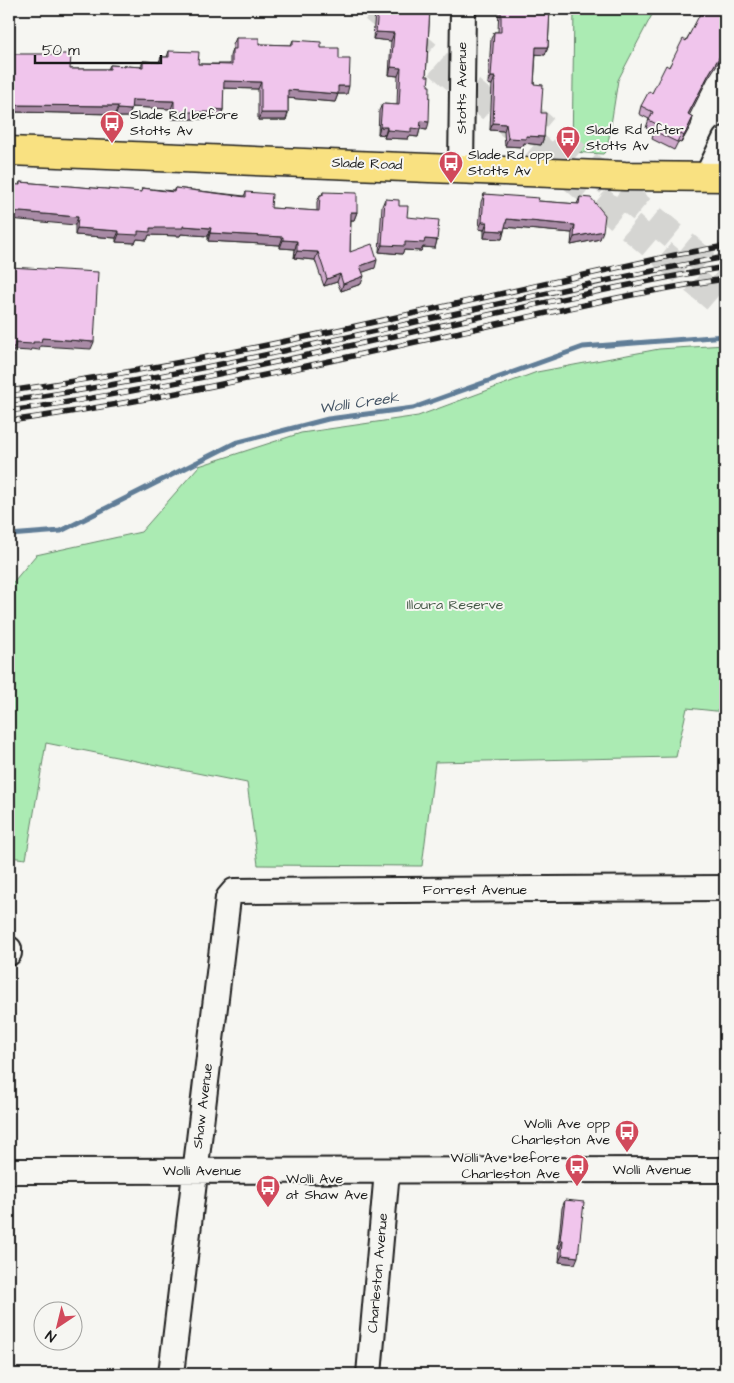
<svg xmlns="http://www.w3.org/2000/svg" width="734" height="1383" viewBox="0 0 734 1383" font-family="'Architects Daughter',sans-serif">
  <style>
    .green { fill: #abebb3; stroke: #648468 }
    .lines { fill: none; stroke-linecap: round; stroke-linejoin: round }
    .stream { stroke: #607d97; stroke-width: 5 }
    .highway-tunnel { stroke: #d5d5d2; stroke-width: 28; stroke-dasharray: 28 14; stroke-linecap: butt }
    .minor-casing { stroke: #1c1c1c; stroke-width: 28 }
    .major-casing { stroke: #1c1c1c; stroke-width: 31 }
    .minor { stroke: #f6f6f2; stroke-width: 24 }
    .major { stroke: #f9e181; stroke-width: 28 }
    .rail-casing { stroke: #1c1c1c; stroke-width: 5.5 }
    .rail { stroke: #f6f6f2; stroke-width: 4; stroke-dasharray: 11; stroke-linecap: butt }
    .wall { fill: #cea9cb; stroke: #1c1c1c }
    .shaded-wall { fill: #a88aa5; stroke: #1c1c1c }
    .building { fill: #f0c5ec; stroke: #1c1c1c }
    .labels { text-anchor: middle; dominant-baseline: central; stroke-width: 4; stroke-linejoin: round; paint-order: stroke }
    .street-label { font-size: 14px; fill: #1c1c1c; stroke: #f6f6f2 }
    .poi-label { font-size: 14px; fill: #1c1c1c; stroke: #f6f6f2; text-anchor: start }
    .park-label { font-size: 14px; fill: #475a49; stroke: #f6f6f2 }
    .water-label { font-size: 15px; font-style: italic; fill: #445464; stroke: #f6f6f2 }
  </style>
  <rect width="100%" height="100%" fill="#f6f6f2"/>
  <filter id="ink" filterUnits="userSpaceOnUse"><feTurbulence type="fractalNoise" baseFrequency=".02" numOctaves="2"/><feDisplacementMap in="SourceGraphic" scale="10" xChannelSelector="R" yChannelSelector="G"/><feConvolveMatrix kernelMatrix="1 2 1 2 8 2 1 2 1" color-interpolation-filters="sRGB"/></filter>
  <g filter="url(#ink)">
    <path class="green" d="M 574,9 L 655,9 L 618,80 L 607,150 L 603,154 L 572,152 Z
      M 725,345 L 725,712 L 687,708 L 676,757 L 435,762 L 422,866 L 258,865 L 247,783 L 46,743 L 26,859 L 9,857 L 9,587 L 36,555 L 141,532 L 199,466 L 301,433 L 418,416 L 537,372 L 659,349 Z"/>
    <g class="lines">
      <path class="stream" d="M 9,535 L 61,531 L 235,443 L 328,419 L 413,408 L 583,347 L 725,336"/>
      <path class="highway-tunnel" d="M 374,9 L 725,307
        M 523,111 L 725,279"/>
      <defs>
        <path id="minor" d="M 461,168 L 463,9
          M 706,178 L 725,139
          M 9,953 L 9,949
          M 9,1171 L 725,1170
          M 171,1374 L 228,898 L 234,891 L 725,888
          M 369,1374 L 387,1171"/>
        <path id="major" d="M 9,151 L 625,176 L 725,177"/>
      </defs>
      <use href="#minor" class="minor-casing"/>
      <use href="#major" class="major-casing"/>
      <use href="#minor" class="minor"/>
      <use href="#major" class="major"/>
      <defs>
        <path id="rail" d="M 9,391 C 233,359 453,303 675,255 L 725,246
          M 9,401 C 250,367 486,301 725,257
          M 9,411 C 250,377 485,309 725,267
          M 9,421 C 164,400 316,364 469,330 C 554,312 639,291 725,279"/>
      </defs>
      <use href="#rail" class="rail-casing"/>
      <use href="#rail" class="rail"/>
    </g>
    <path class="wall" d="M 371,9 L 430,9 L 426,76 L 427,130 L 420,129 L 418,137 L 409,136 L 408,139 L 384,138 L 385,135 L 378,134 L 379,111 L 382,104 L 397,105 L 398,76 L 389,75 L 391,41 L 373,39 L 375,11 L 371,10 Z
      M 499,9 L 550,9 L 548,47 L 545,55 L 536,54 L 534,84 L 541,113 L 544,137 L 541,145 L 524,143 L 523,147 L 505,146 L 504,131 L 490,130 L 492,85 L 488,84 L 491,39 L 494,32 L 498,32 Z
      M 702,15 L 707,80 L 689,115 L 693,117 L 691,125 L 681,143 L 678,142 L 674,150 L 652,139 L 654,132 L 646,128 L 649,119 L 639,114 L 641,106 L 652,93 Z
      M 236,38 L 259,44 L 291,45 L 293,40 L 321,48 L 339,59 L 347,94 L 338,94 L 335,102 L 288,98 L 288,113 L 286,120 L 258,120 L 258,89 L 223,88 L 223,110 L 220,117 L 213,117 L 212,119 L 171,119 L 171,109 L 132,107 L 129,117 L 115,117 L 115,114 L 14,112 L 14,110 L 9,110 L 9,54 L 70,69 L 108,69 L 110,65 L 141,67 L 143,61 L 159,62 L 161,57 L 167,57 L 169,51 L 198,64 L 230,64 L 230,56 L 232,49 L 233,49 L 233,45 Z
      M 20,182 L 141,192 L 142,188 L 173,191 L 175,188 L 244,196 L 246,192 L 271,208 L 317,211 L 317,202 L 320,195 L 322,195 L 323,192 L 357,212 L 354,220 L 351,220 L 350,252 L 375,268 L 362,272 L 361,284 L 341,291 L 337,282 L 324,286 L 315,260 L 294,258 L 295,249 L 280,248 L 280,245 L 208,241 L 208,236 L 181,234 L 180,236 L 149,235 L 147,240 L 137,239 L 135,243 L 116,242 L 116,238 L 75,235 L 75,225 L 19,185 Z
      M 484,194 L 538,201 L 577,204 L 580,197 L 600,239 L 571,245 L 572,233 L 505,227 L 502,239 L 484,238 L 484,230 L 479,229 L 481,202 Z
      M 385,199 L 399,206 L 407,217 L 437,240 L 435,248 L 423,247 L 421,251 L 404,250 L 402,254 L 379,252 L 382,206 Z
      M 565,1200 L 575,1264 L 559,1262 L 560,1248 L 558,1248 L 562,1208 Z"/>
    <path class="shaded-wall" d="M 371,9 L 376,9 L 375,11 L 371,10 Z
      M 376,32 L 394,33 L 391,41 L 373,39 Z
      M 536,47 L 548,47 L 545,55 L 534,54 Z
      M 725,48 L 725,52 L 707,80 L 686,122 L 688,114 L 710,72 Z
      M 391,67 L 401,68 L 398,76 L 389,75 Z
      M 491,77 L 495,77 L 492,85 L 488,84 Z
      M 224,81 L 261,82 L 258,89 L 221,88 Z
      M 338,86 L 349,86 L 347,94 L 336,94 Z
      M 288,90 L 338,94 L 335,102 L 286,98 Z
      M 132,100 L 174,101 L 171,109 L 129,107 Z
      M 9,103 L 17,103 L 14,110 L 9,110 Z
      M 17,105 L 118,106 L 115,114 L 14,112 Z
      M 118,109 L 131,110 L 129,117 L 115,117 Z
      M 215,109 L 223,110 L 220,117 L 213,117 L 212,119 L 171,119 L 174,112 Z
      M 261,113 L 288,113 L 286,120 L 258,120 Z
      M 693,117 L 691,125 L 681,143 L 684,136 Z
      M 421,121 L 429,122 L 427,130 L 420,129 L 418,137 L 409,136 L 408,139 L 384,138 L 387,130 L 411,128 Z
      M 493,123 L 506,124 L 504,131 L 490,130 Z
      M 380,127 L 387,127 L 385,135 L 378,134 Z
      M 526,136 L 544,137 L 541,145 L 524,143 L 523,147 L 505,146 L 508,138 Z
      M 9,211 L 78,217 L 75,225 L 9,219 Z
      M 351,212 L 357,212 L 354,220 L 348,220 Z
      M 507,219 L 575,225 L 572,233 L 504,227 Z
      M 482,222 L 487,222 L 484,230 L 479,229 Z
      M 183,226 L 211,228 L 208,236 L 181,234 L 180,236 L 149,235 L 147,240 L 137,239 L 135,243 L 116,242 L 119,234 L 138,231 L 150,228 Z
      M 77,228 L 119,231 L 116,238 L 75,235 Z
      M 486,230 L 504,231 L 502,239 L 484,238 Z
      M 603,231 L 600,239 L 571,245 L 574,237 Z
      M 210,233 L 283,237 L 280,245 L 208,241 Z
      M 425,239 L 437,240 L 435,248 L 423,247 L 421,251 L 404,250 L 402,254 L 379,252 L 382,245 Z
      M 283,240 L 297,241 L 295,249 L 280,248 Z
      M 297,251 L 318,252 L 315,260 L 294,258 Z
      M 377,260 L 375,268 L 358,274 L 360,266 Z
      M 340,274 L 337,282 L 324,286 L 327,279 Z
      M 364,276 L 361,284 L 341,291 L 343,284 Z
      M 42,338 L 94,342 L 91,349 L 40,346 L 39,350 L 31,349 L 30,351 L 14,350 L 12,355 L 9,355 L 9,347 L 15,343 L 33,342 Z
      M 560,1240 L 563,1240 L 560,1248 L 558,1248 Z
      M 562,1255 L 578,1257 L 575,1264 L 559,1262 Z"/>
    <path class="building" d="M 378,9 L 430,9 L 426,76 L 429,76 L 428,86 L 430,86 L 429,122 L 421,121 L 420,129 L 411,128 L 411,132 L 387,130 L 387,127 L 380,127 L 382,104 L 399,105 L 401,68 L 391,67 L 394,33 L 376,32 Z
      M 501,9 L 550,9 L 548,47 L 536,47 L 534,84 L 543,85 L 541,113 L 546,113 L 544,137 L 526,136 L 526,139 L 508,138 L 506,124 L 493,123 L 495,77 L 491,77 L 494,32 L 501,32 Z
      M 706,9 L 725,9 L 725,48 L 710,72 L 688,114 L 693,117 L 684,136 L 681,134 L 677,142 L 654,131 L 658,125 L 649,120 L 653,112 L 641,106 L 649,91 L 652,93 L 666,65 L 669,67 L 683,39 L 686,41 L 700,14 L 702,15 Z
      M 236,38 L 259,38 L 259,44 L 293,45 L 293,40 L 321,42 L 321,48 L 339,48 L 339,59 L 350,59 L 349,86 L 338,86 L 338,94 L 288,90 L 288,113 L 261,113 L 261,82 L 224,81 L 223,110 L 215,109 L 215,112 L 174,112 L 174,101 L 132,100 L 131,110 L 118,109 L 118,106 L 17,105 L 17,103 L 9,103 L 9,54 L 71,54 L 70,69 L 110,69 L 110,65 L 143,67 L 143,61 L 160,62 L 161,57 L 169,57 L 169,51 L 199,52 L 198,64 L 232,65 L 232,49 L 236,49 Z
      M 20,182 L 142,192 L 142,188 L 174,192 L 175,188 L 246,197 L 246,192 L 272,194 L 271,208 L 319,211 L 320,195 L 323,195 L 323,192 L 357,193 L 357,212 L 351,212 L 350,252 L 372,244 L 377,260 L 360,266 L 364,276 L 343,284 L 340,274 L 327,279 L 318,252 L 297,251 L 297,241 L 283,240 L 283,237 L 210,233 L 211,228 L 183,226 L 183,228 L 150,228 L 150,232 L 138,231 L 138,235 L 119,234 L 119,231 L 77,228 L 78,217 L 9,211 L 9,184 L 20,185 Z
      M 484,194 L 539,198 L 538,201 L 579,204 L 580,197 L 591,198 L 605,215 L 603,231 L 574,237 L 575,225 L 507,219 L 504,231 L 486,230 L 487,222 L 482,222 Z
      M 385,199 L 399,200 L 399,206 L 408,206 L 407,217 L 439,220 L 437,240 L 425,239 L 424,243 L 405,242 L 405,246 L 382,245 Z
      M 9,267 L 98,272 L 94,342 L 42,338 L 41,342 L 33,342 L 33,344 L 15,343 L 15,347 L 9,347 Z
      M 565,1200 L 584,1202 L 578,1257 L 562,1255 L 563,1240 L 560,1240 Z"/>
  </g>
  <defs>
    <symbol id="bus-pin" viewBox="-11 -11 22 30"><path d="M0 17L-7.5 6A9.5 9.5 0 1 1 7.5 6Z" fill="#d1495b" stroke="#f6f6f2"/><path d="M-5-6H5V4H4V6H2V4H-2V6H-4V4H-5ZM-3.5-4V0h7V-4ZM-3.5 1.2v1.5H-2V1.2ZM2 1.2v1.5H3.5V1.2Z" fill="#fff"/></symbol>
  </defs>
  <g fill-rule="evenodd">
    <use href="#bus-pin" x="98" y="109" width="28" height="38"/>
    <use href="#bus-pin" x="554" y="124" width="28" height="38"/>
    <use href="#bus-pin" x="437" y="149" width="28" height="38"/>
    <use href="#bus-pin" x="613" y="1118" width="28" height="38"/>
    <use href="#bus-pin" x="563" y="1152" width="28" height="38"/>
    <use href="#bus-pin" x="254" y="1173" width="28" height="38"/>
  </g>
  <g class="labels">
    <g class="street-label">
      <text transform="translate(462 88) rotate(-90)">Stotts Avenue</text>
      <text transform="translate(367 164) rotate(2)">Slade Road</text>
      <text x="475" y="890">Forrest Avenue</text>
      <text transform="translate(203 1106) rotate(-83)">Shaw Avenue</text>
      <text x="652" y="1170">Wolli Avenue</text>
      <text x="202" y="1171">Wolli Avenue</text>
      <text transform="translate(378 1273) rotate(-85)">Charleston Avenue</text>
    </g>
    <g class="poi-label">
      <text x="130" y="115">Slade Rd before<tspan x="130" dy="16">Stotts Av</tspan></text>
      <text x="586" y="130">Slade Rd after<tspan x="586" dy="16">Stotts Av</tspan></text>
      <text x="468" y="155">Slade Rd opp<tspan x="468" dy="16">Stotts Av</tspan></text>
      <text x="610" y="1124" text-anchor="end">Wolli Ave opp<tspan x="610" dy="16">Charleston Ave</tspan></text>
      <text x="560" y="1158" text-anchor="end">Wolli Ave before<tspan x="560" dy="16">Charleston Ave</tspan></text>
      <text x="286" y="1179">Wolli Ave<tspan x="286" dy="16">at Shaw Ave</tspan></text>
    </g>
    <g class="park-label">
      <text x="455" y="605">Illoura Reserve</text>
    </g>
    <g class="water-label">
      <text transform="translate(359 403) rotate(-8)">Wolli Creek</text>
    </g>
  </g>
  <rect width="734" height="1383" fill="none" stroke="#f6f6f2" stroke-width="30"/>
  <rect x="15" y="15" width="704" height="1353" fill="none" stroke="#1c1c1c" stroke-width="2" filter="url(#ink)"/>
  <g transform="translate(58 1326) rotate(215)"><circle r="24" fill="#f6f6f2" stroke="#9f9f9c"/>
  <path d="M0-4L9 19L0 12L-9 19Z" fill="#d1495b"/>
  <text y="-8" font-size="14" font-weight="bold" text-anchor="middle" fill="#1c1c1c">N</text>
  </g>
  <path d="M35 55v8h126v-8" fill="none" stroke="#1c1c1c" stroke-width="2.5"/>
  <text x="42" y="55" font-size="15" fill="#1c1c1c" stroke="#f6f6f2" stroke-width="4" paint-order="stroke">50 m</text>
</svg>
